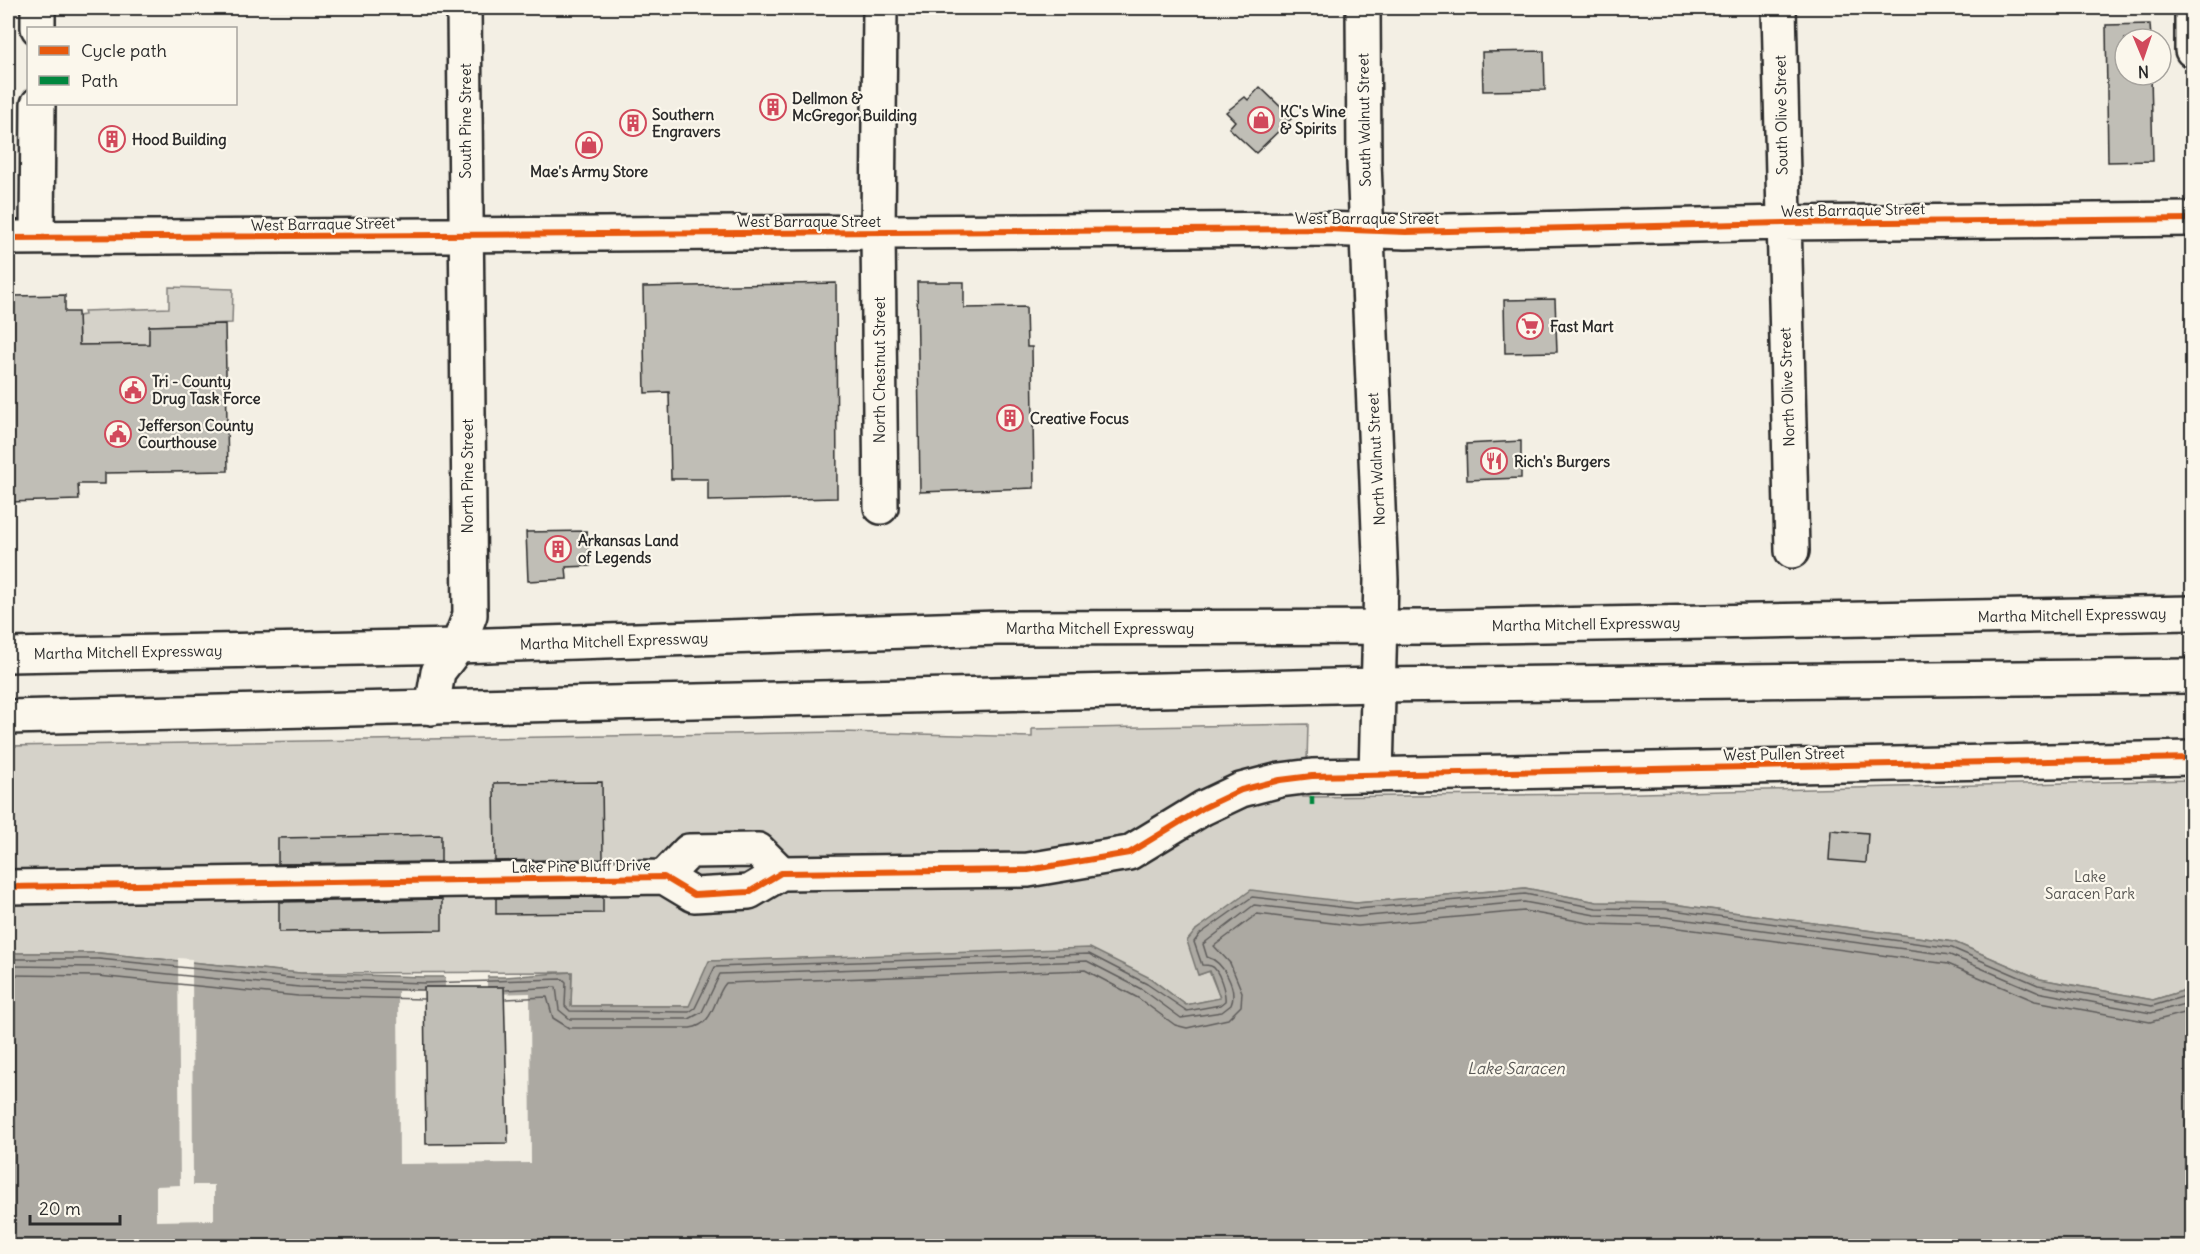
<svg xmlns="http://www.w3.org/2000/svg" width="2200" height="1254" viewBox="0 0 2200 1254" font-family="Delius,sans-serif">
  <style>
    .green { fill: #d5d2c9; stroke: #807e7a; stroke-width: 1.5 }
    .water { fill: #aca9a2; stroke: #787772; stroke-width: 1.5 }
    .pier { fill: #f3efe4 }
    .lines { fill: none; stroke-linecap: round; stroke-linejoin: round }
    .shore { stroke: #5f5d5b; stroke-width: 1.5 }
    .building { fill: #c0beb6; stroke: #2b2b2b; stroke-width: 1.5 }
    .minor-casing { stroke: #2b2b2b; stroke-width: 38 }
    .highway-casing { stroke: #2b2b2b; stroke-width: 38 }
    .minor { stroke: #fbf7ec; stroke-width: 33 }
    .highway { stroke: #fbf7ec; stroke-width: 33 }
    .quiet { stroke: #00873e; stroke-width: 4.5; stroke-dasharray: 9 4.5; stroke-linecap: butt }
    .cycleway-casing { stroke: #fbf7ec; stroke-width: 10 }
    .cycleway { stroke: #e8590c; stroke-width: 6 }
    .labels { text-anchor: middle; dominant-baseline: central; stroke-width: 4.5; stroke-linejoin: round; paint-order: stroke }
    .poi-label { font-size: 15px; font-weight: bold; fill: #2b2b2b; stroke: #fbf7ec; text-anchor: start }
    .street-label { font-size: 15px; fill: #2b2b2b; stroke: #fbf7ec }
    .park-label { font-size: 15px; fill: #565552; stroke: #fbf7ec }
    .water-label { font-size: 16px; font-style: italic; fill: #585755; stroke: #fbf7ec }
  </style>
  <rect width="100%" height="100%" fill="#f3efe4"/>
  <filter id="ink" filterUnits="userSpaceOnUse"><feTurbulence type="fractalNoise" baseFrequency=".0167" numOctaves="2"/><feDisplacementMap in="SourceGraphic" scale="12" xChannelSelector="R" yChannelSelector="G"/><feConvolveMatrix kernelMatrix="1 2 1 2 8 2 1 2 1" color-interpolation-filters="sRGB"/></filter>
  <g filter="url(#ink)">
    <path class="green" d="M 169,287 L 233,289 L 232,323 L 150,326 L 149,344 L 79,345 L 78,316 L 85,315 L 84,311 L 169,308 Z
      M 1308,724 L 1307,762 L 1298,763 L 1303,797 L 1600,794 L 2192,780 L 2192,988 L 2153,1000 L 2040,979 L 1954,942 L 1665,903 L 1597,902 L 1525,888 L 1356,903 L 1308,899 L 1211,920 L 1196,930 L 1199,975 L 1209,971 L 1220,998 L 1186,1005 L 1150,978 L 710,961 L 690,1006 L 571,1006 L 572,972 L 300,973 L 99,953 L 8,953 L 8,746 L 842,732 L 1032,737 L 1032,729 Z"/>
    <path class="water" d="M 1525,888 L 1597,902 L 1665,903 L 1954,942 L 2040,979 L 2153,1000 L 2192,988 L 2192,1246 L 8,1246 L 8,953 L 99,953 L 300,973 L 424,977 L 505,977 L 572,972 L 571,1006 L 689,1006 L 709,961 L 1090,948 L 1150,978 L 1186,1005 L 1220,998 L 1210,971 L 1198,975 L 1187,941 L 1196,930 L 1251,890 L 1356,903 Z"/>
    <path class="pier" d="M 178,958 L 192,959 L 193,1185 L 214,1185 L 214,1220 L 156,1221 L 156,1186 L 180,1185 Z
      M 445,974 L 487,974 L 487,994 L 530,993 L 531,1163 L 399,1164 L 398,991 L 445,991 Z"/>
    <g class="lines">
      <path class="shore" d="M 8,959 L 99,959 L 299,979 L 424,983 L 563,979 L 566,982 L 565,1006 L 570,1011 L 689,1012 L 695,1008 L 715,967 L 1089,954 L 1147,984 L 1187,1011 L 1220,1005 L 1225,1001 C 1226,994 1219,968 1211,966 C 1208,965 1205,965 1202,965 L 1194,942 L 1200,934 L 1252,897 L 1357,909 L 1525,894 L 1596,908 L 1665,909 L 1952,948 L 2038,985 L 2152,1006 L 2192,994
        M 8,966 L 99,967 L 299,987 L 423,990
        M 8,975 L 98,976 L 298,996 L 423,999
        M 506,990 L 556,987 L 559,1010 L 570,1019 L 689,1019 L 702,1012 L 720,974 L 1087,961 L 1143,990 L 1181,1018 L 1222,1012 L 1231,1005 C 1238,989 1223,961 1207,957 L 1203,944 L 1254,905 L 1357,917 L 1524,902 L 1595,915 L 1665,917 L 1950,955 L 2037,992 L 2151,1013 L 2192,1002
        M 506,999 L 547,997 L 553,1018 L 569,1028 L 690,1028 C 715,1025 713,998 726,983 L 1085,970 L 1138,998 L 1175,1025 L 1187,1028 L 1228,1019 L 1241,1006 L 1242,992 L 1230,963 L 1214,946 L 1257,914 L 1358,926 L 1524,911 L 1594,924 L 1664,926 L 1948,964 L 2035,1001 L 2150,1022 L 2192,1011"/>
    </g>
    <path class="building" d="M 2150,24 L 2151,39 L 2125,39 L 2125,75 L 2151,75 L 2153,161 L 2108,162 L 2106,25 Z
      M 1544,51 L 1545,90 L 1483,91 L 1482,52 Z
      M 1260,87 L 1292,118 L 1256,153 L 1229,128 L 1235,121 L 1226,112 L 1245,97 L 1248,100 Z
      M 917,282 L 964,282 L 964,308 L 1026,307 L 1027,347 L 1032,347 L 1034,488 L 920,492 Z
      M 836,283 L 837,498 L 708,501 L 708,479 L 671,479 L 669,392 L 645,393 L 643,287 Z
      M 65,295 L 65,312 L 78,312 L 79,345 L 149,344 L 149,326 L 225,324 L 228,471 L 105,473 L 105,484 L 78,484 L 79,500 L 8,502 L 8,313 L 14,313 L 13,296 Z
      M 1555,299 L 1557,352 L 1505,353 L 1504,300 Z
      M 1521,441 L 1521,478 L 1467,480 L 1466,444 Z
      M 587,531 L 590,566 L 566,567 L 567,579 L 528,581 L 526,532 Z
      M 602,782 L 603,859 L 495,861 L 494,783 Z
      M 1831,830 L 1868,833 L 1866,863 L 1829,860 Z
      M 441,835 L 441,862 L 278,864 L 278,838 Z
      M 603,897 L 603,913 L 496,914 L 496,898 Z
      M 442,899 L 442,930 L 279,932 L 279,902 Z
      M 424,987 L 504,987 L 508,1143 L 426,1144 Z"/>
    <g class="lines">
      <defs>
        <path id="minor" d="M 880,8 L 878,233 L 881,507
          M 1363,8 L 1364,162 L 1381,580 L 1376,775
          M 1779,8 L 1792,551
          M 2192,8 L 2192,50
          M 38,28 L 38,8
          M 8,238 L 1325,229 L 1406,232 L 1783,223 L 2192,219
          M 37,238 L 38,104
          M 432,708 L 438,672 L 458,646 L 470,615 L 464,8
          M 664,877 L 689,851 L 758,850 L 781,873
          M 8,887 L 664,877 L 694,895 L 749,892 L 781,873 L 1028,870 L 1129,853 L 1203,808 L 1241,790 L 1280,780 L 1312,776 L 2192,758"/>
        <path id="highway" d="M 8,655 L 458,646 L 998,628 L 1443,627 L 2192,613
          M 8,717 L 1377,685 L 2192,676"/>
      </defs>
      <use href="#minor" class="minor-casing"/>
      <use href="#highway" class="highway-casing"/>
      <use href="#minor" class="minor"/>
      <use href="#highway" class="highway"/>
      <path class="quiet" d="M 1312,805 L 1312,794"/>
      <defs>
        <path id="cycleway" d="M 8,238 L 1325,229 L 1406,232 L 1783,223 L 2192,219
          M 8,887 L 664,877 L 694,895 L 749,892 L 781,873 L 1028,870 L 1129,853 L 1203,808 L 1241,790 L 1280,780 L 1312,776 L 2192,758"/>
      </defs>
      <use href="#cycleway" class="cycleway-casing"/>
      <use href="#cycleway" class="cycleway"/>
    </g>
  </g>
  <defs>
    <symbol id="building-ring" viewBox="-11 -11 22 22"><circle r="9.5" fill="#fbf7ec" stroke="#d1495b" stroke-width="1.5"/><path d="M-4-6H4V6H1V3H-1V6H-4ZM-2.5-4.3h1.7v1.8h-1.7ZM.8-4.3h1.7v1.8H.8ZM-2.5-1h1.7V.8h-1.7ZM.8-1h1.7V.8H.8Z" fill="#d1495b"/></symbol>
    <symbol id="shop-ring" viewBox="-11 -11 22 22"><circle r="9.5" fill="#fbf7ec" stroke="#d1495b" stroke-width="1.5"/><path d="M-5-2.5h2.3a2.7 3.5 0 0 1 5.4 0H5L5.5 6h-11ZM-1.5-2.5h3a1.5 2.3 0 0 0-3 0Z" fill="#d1495b"/></symbol>
    <symbol id="supermarket-ring" viewBox="-11 -11 22 22"><circle r="9.5" fill="#fbf7ec" stroke="#d1495b" stroke-width="1.5"/><path d="M-6-5.5h2.5l.6 2H6L4.5 2H-2.5L-4.4-4H-6ZM-1.5 3.2a1.3 1.3 0 1 0 .1 0ZM3 3.2a1.3 1.3 0 1 0 .1 0Z" fill="#d1495b"/></symbol>
    <symbol id="civic-ring" viewBox="-11 -11 22 22"><circle r="9.5" fill="#fbf7ec" stroke="#d1495b" stroke-width="1.5"/><path d="M-.6-6.5H3V-4.5H.6V-3L4-1V1h2V6H-6V1h2V-1L-.6-3ZM-1.2 2.5V6h2.4V2.5Z" fill="#d1495b"/></symbol>
    <symbol id="restaurant-ring" viewBox="-11 -11 22 22"><circle r="9.5" fill="#fbf7ec" stroke="#d1495b" stroke-width="1.5"/><path d="M-5-6h1v4h1v-4h1v4h1v-4h1v5L-1.5 .5V6h-2V.5L-5-1ZM5-6V6H3V1.5H1.5Q1.5-4 5-6Z" fill="#d1495b"/></symbol>
  </defs>
  <g fill-rule="evenodd">
    <use href="#building-ring" x="758" y="92" width="30" height="30"/>
    <use href="#shop-ring" x="1246" y="105" width="30" height="30"/>
    <use href="#building-ring" x="618" y="108" width="30" height="30"/>
    <use href="#building-ring" x="97" y="124" width="30" height="30"/>
    <use href="#shop-ring" x="574" y="130" width="30" height="30"/>
    <use href="#supermarket-ring" x="1515" y="311" width="30" height="30"/>
    <use href="#civic-ring" x="118" y="375" width="30" height="30"/>
    <use href="#building-ring" x="995" y="403" width="30" height="30"/>
    <use href="#civic-ring" x="103" y="419" width="30" height="30"/>
    <use href="#restaurant-ring" x="1479" y="446" width="30" height="30"/>
    <use href="#building-ring" x="543" y="534" width="30" height="30"/>
  </g>
  <g class="labels">
    <g class="poi-label">
      <text x="792" y="98">Dellmon &amp;<tspan x="792" dy="17">McGregor Building</tspan></text>
      <text x="1280" y="111">KC's Wine<tspan x="1280" dy="17">&amp; Spirits</tspan></text>
      <text x="652" y="114">Southern<tspan x="652" dy="17">Engravers</tspan></text>
      <text x="132" y="139">Hood Building</text>
      <text x="589" y="171" text-anchor="middle">Mae's Army Store</text>
      <text x="1550" y="326">Fast Mart</text>
      <text x="152" y="381">Tri - County<tspan x="152" dy="17">Drug Task Force</tspan></text>
      <text x="1030" y="418">Creative Focus</text>
      <text x="138" y="425">Jefferson County<tspan x="138" dy="17">Courthouse</tspan></text>
      <text x="1514" y="461">Rich's Burgers</text>
      <text x="578" y="540">Arkansas Land<tspan x="578" dy="17">of Legends</tspan></text>
    </g>
    <g class="street-label">
      <text transform="translate(1781 115) rotate(-91)">South Olive Street</text>
      <text transform="translate(1364 120) rotate(-91)">South Walnut Street</text>
      <text transform="translate(465 121) rotate(-90)">South Pine Street</text>
      <text transform="translate(1853 210) rotate(-1)">West Barraque Street</text>
      <text x="1367" y="218">West Barraque Street</text>
      <text x="809" y="221">West Barraque Street</text>
      <text transform="translate(323 224) rotate(-1)">West Barraque Street</text>
      <text transform="translate(879 370) rotate(-90)">North Chestnut Street</text>
      <text transform="translate(1787 387) rotate(-92)">North Olive Street</text>
      <text transform="translate(1376 459) rotate(-93)">North Walnut Street</text>
      <text transform="translate(467 476) rotate(-90)">North Pine Street</text>
      <text transform="translate(2072 615) rotate(-1)">Martha Mitchell Expressway</text>
      <text transform="translate(1586 624) rotate(-1)">Martha Mitchell Expressway</text>
      <text x="1100" y="628">Martha Mitchell Expressway</text>
      <text transform="translate(614 641) rotate(-2)">Martha Mitchell Expressway</text>
      <text transform="translate(128 652) rotate(-1)">Martha Mitchell Expressway</text>
      <text transform="translate(1784 754) rotate(-1)">West Pullen Street</text>
      <text transform="translate(581 866) rotate(-1)">Lake Pine Bluff Drive</text>
    </g>
    <g class="park-label">
      <text x="2090" y="876">Lake<tspan x="2090" dy="17">Saracen Park</tspan></text>
    </g>
    <g class="water-label">
      <text x="1516" y="1068">Lake Saracen</text>
    </g>
  </g>
  <rect width="2200" height="1254" fill="none" stroke="#fbf7ec" stroke-width="30"/>
  <rect x="15" y="15" width="2170" height="1224" fill="none" stroke="#2b2b2b" stroke-width="2" filter="url(#ink)"/>
  <rect x="27" y="27" width="210" height="78" fill="#fbf7ec" stroke="#a8a59f" stroke-width="1.5"/>
  <rect x="39" y="46" width="30" height="9" fill="#e8590c" stroke="#a8a59f" stroke-width="1.5"/>
  <text x="81" y="57" font-size="18" fill="#2b2b2b">Cycle path</text>
  <rect x="39" y="76" width="30" height="9" fill="#00873e" stroke="#a8a59f" stroke-width="1.5"/>
  <text x="81" y="87" font-size="18" fill="#2b2b2b">Path</text>
  <g transform="translate(2143 57) rotate(178)"><circle r="28" fill="#fbf7ec" stroke="#a8a59f" stroke-width="1.5"/>
  <path d="M0-4.5L10 22L0 15L-10 22Z" fill="#d1495b"/>
  <text y="-9" font-size="16" font-weight="bold" text-anchor="middle" fill="#2b2b2b">N</text>
  </g>
  <path d="M30 1215v9h90v-9" fill="none" stroke="#2b2b2b" stroke-width="3"/>
  <text x="39" y="1215" font-size="18" fill="#2b2b2b" stroke="#fbf7ec" stroke-width="4.5" paint-order="stroke">20 m</text>
</svg>
